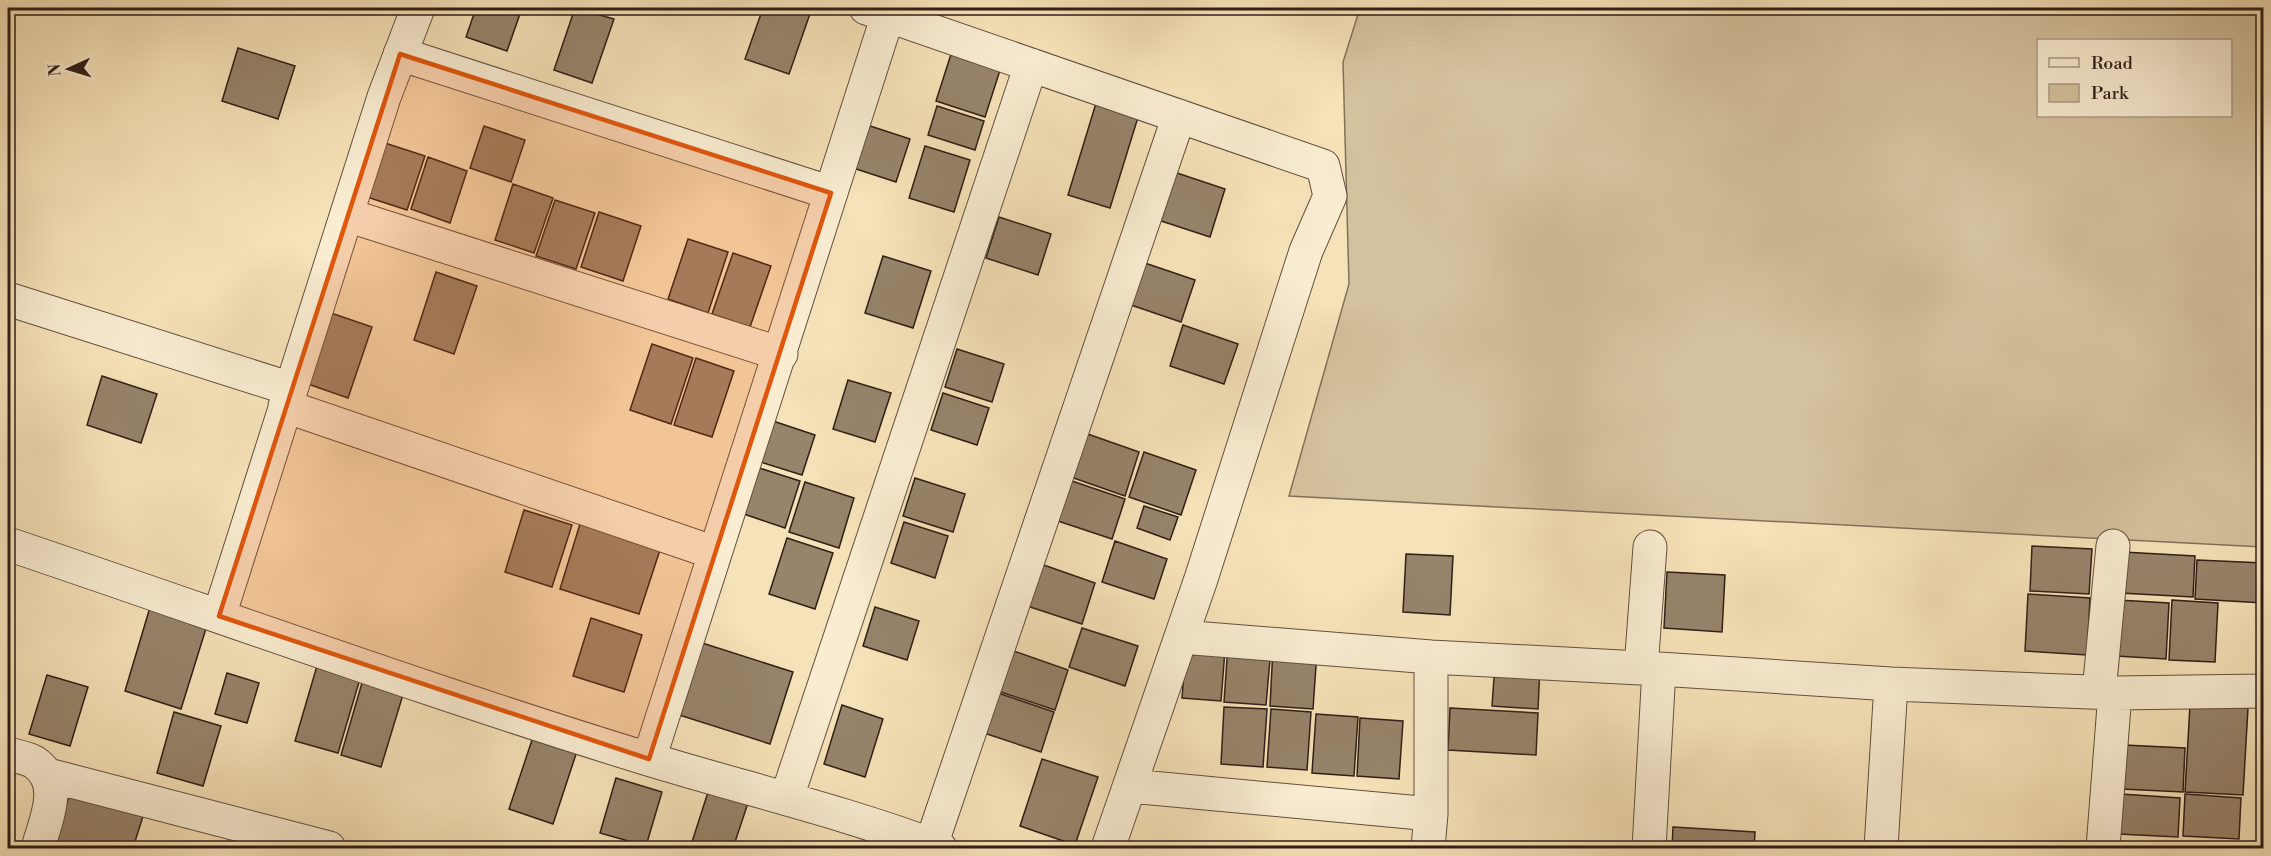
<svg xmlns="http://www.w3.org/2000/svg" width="2271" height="856" viewBox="0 0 2271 856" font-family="'Libre Bodoni',serif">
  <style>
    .green { fill: #d4c19d; stroke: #82705a; stroke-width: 1.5; fill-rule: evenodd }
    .building { fill: #97846b; stroke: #301e17; stroke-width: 1.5 }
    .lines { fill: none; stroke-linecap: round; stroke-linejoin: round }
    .minor-casing { stroke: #624f3f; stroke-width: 35 }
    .minor { stroke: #f9ecd1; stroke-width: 33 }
    .marked { fill: #df560d; fill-opacity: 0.2; stroke: #df560d; stroke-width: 4.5; stroke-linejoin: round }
  </style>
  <rect width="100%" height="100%" fill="#f6e2b8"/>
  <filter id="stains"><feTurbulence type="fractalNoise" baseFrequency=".00333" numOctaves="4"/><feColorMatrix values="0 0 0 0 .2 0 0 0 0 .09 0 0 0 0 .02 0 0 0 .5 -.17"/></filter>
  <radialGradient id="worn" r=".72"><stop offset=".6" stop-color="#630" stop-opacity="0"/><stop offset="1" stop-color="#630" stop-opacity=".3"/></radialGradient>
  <path class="green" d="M 1360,8 L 2263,8 L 2263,547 L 1289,496 L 1349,284 L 1343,62 ZM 2038,40 L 2230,40 L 2230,116 L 2038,116 Z"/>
  <path class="building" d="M 476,8 L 522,8 L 507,51 L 466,37 Z
    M 575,8 L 614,19 L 592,83 L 554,70 Z
    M 763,8 L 812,8 L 789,74 L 745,59 Z
    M 238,48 L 295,66 L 278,119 L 222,101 Z
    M 953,48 L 1002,64 L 985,117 L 936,101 Z
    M 1097,100 L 1139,114 L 1110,208 L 1068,195 Z
    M 937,106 L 984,121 L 975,150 L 928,135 Z
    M 861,123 L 910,139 L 896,182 L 847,166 Z
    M 484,126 L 525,140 L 511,182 L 470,168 Z
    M 385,143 L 425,156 L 407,210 L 367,197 Z
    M 925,146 L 970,160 L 954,212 L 909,198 Z
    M 428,157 L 467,171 L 450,223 L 411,209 Z
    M 1168,170 L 1225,189 L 1210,237 L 1152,218 Z
    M 513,184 L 553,198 L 534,253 L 495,240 Z
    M 555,200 L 595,213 L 576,269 L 536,256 Z
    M 599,212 L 641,226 L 623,281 L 581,267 Z
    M 999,217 L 1051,234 L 1038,275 L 986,258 Z
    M 688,239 L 728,252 L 708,313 L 668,299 Z
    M 733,253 L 771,266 L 750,327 L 712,314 Z
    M 883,256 L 931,271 L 913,328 L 865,313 Z
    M 1139,261 L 1195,280 L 1181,322 L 1125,303 Z
    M 436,272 L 477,286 L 454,354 L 414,340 Z
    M 328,312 L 372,327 L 348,398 L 305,383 Z
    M 1183,325 L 1238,344 L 1224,384 L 1170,366 Z
    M 652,344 L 693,358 L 671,424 L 630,410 Z
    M 957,349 L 1004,364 L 992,402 L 945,387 Z
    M 696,358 L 734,371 L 712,437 L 674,425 Z
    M 102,376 L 157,394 L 141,443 L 87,425 Z
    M 848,380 L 891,393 L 875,442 L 833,429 Z
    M 943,393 L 989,408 L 977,445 L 931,430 Z
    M 764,418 L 815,435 L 802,475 L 751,459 Z
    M 1082,432 L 1139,452 L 1125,496 L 1068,476 Z
    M 1144,452 L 1196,470 L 1181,515 L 1129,497 Z
    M 750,465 L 800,481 L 785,528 L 735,511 Z
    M 915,478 L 965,494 L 953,532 L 903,516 Z
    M 1066,479 L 1125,499 L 1112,539 L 1052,519 Z
    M 805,482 L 854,498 L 839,548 L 789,532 Z
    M 1144,506 L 1178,517 L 1170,540 L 1137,528 Z
    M 524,510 L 572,525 L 552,587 L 505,572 Z
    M 904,522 L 948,536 L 935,578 L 891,563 Z
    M 580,524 L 660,550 L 639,614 L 560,589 Z
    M 787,538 L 833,553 L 815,609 L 769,594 Z
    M 1115,541 L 1167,559 L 1154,599 L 1102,582 Z
    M 2032,546 L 2092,549 L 2089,594 L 2030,591 Z
    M 2123,552 L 2195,556 L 2193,597 L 2120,593 Z
    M 1406,554 L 1453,556 L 1450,615 L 1403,612 Z
    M 2197,560 L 2264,563 L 2264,603 L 2195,599 Z
    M 1038,563 L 1095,583 L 1082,624 L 1024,605 Z
    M 1667,572 L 1725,575 L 1722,632 L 1664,628 Z
    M 2028,594 L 2090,598 L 2087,655 L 2025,651 Z
    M 2118,600 L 2169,603 L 2166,659 L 2116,656 Z
    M 2172,600 L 2218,603 L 2215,662 L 2169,660 Z
    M 151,604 L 208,622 L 181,709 L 125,691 Z
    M 875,607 L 919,621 L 907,660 L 863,646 Z
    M 591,618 L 642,635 L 624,692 L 573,676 Z
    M 1082,628 L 1138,646 L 1125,686 L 1069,667 Z
    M 696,641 L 793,672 L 770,744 L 673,713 Z
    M 1228,645 L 1271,648 L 1266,705 L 1224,702 Z
    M 1186,647 L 1225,650 L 1221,701 L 1182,698 Z
    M 1273,648 L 1317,651 L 1313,709 L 1270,706 Z
    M 1011,650 L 1068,670 L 1055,710 L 998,691 Z
    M 319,659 L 362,672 L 338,753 L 295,741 Z
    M 1495,664 L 1540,666 L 1538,709 L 1492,706 Z
    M 227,673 L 259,683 L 247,723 L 215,714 Z
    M 47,675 L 88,687 L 70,746 L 29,734 Z
    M 364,676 L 405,688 L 381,767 L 341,755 Z
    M 998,693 L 1054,712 L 1041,752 L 984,733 Z
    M 842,705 L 883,719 L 865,777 L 824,764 Z
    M 2190,705 L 2248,708 L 2243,795 L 2185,792 Z
    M 1224,707 L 1267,709 L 1263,767 L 1221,764 Z
    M 1450,708 L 1538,713 L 1536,755 L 1448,750 Z
    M 1271,709 L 1311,712 L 1307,770 L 1267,767 Z
    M 174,712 L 221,726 L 203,786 L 157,773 Z
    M 1316,714 L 1358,717 L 1354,776 L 1312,773 Z
    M 1360,718 L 1403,721 L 1399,779 L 1357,776 Z
    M 535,731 L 579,745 L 553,824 L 509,809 Z
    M 2124,745 L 2185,748 L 2183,792 L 2122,789 Z
    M 1042,759 L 1098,777 L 1075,845 L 1020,826 Z
    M 616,778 L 662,792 L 646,846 L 600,833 Z
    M 711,783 L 750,797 L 733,848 L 690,848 Z
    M 71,790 L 144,813 L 133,848 L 76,848 L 54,842 Z
    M 2121,794 L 2180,798 L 2178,837 L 2119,834 Z
    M 2185,794 L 2241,798 L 2239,839 L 2183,836 Z
    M 1673,827 L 1755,832 L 1754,848 L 1672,848 Z"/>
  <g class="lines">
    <defs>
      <path id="minor" d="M 866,8 L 1323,166 L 1330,196 L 1306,251 L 1201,579 L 1108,848
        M 400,54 L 831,193
        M 347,215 L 781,354
        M 8,299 L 291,389
        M 285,406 L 715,553
        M 8,544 C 221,616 433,693 648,759 C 746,789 845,812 940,848
        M 219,616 L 384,97 L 418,8
        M 1181,637 L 1431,657 L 1659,669 L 1891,684 L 2115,693 L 2103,848
        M 1641,668 L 1650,547
        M 2099,692 L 2113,546
        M 2115,693 L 2264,691
        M 8,754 C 16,756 27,758 34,762 C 65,783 45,821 38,848
        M 649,759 L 888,15
        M 48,775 L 329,848
        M 1130,786 L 1431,814 L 1428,848
        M 787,797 L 1031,65
        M 1431,814 L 1431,657
        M 931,845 L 1179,116
        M 1649,848 L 1659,669
        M 1881,848 L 1891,684"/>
    </defs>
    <use href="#minor" class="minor-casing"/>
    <use href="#minor" class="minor"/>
  </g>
  <path class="marked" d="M 400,54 L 831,193 L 649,759 L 219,616 Z"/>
  <rect width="2271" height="856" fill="none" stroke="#f6e2b8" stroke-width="30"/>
  <rect x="9" y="9" width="2253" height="838" fill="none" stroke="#301e17" stroke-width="3"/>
  <rect x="15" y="15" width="2241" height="826" fill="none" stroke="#301e17" stroke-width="1.5"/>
  <rect x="2037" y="39" width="195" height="78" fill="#f9ecd1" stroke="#a99a87" stroke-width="1.5"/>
  <rect x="2049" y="58" width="30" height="9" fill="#f9ecd1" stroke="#a99a87" stroke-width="1.5"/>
  <text x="2091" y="69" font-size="18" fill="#301e17">Road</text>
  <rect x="2049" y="84" width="30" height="18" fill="#d4c19d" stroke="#a99a87" stroke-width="1.5"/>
  <text x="2091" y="99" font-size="18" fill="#301e17">Park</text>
  <g transform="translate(69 69) rotate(266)" stroke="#f9ecd1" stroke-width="4.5" paint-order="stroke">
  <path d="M0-4.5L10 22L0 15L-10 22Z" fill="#301e17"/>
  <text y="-9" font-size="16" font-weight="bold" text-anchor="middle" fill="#301e17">N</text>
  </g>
  <rect width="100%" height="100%" filter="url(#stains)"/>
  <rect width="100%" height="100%" fill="url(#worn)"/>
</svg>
